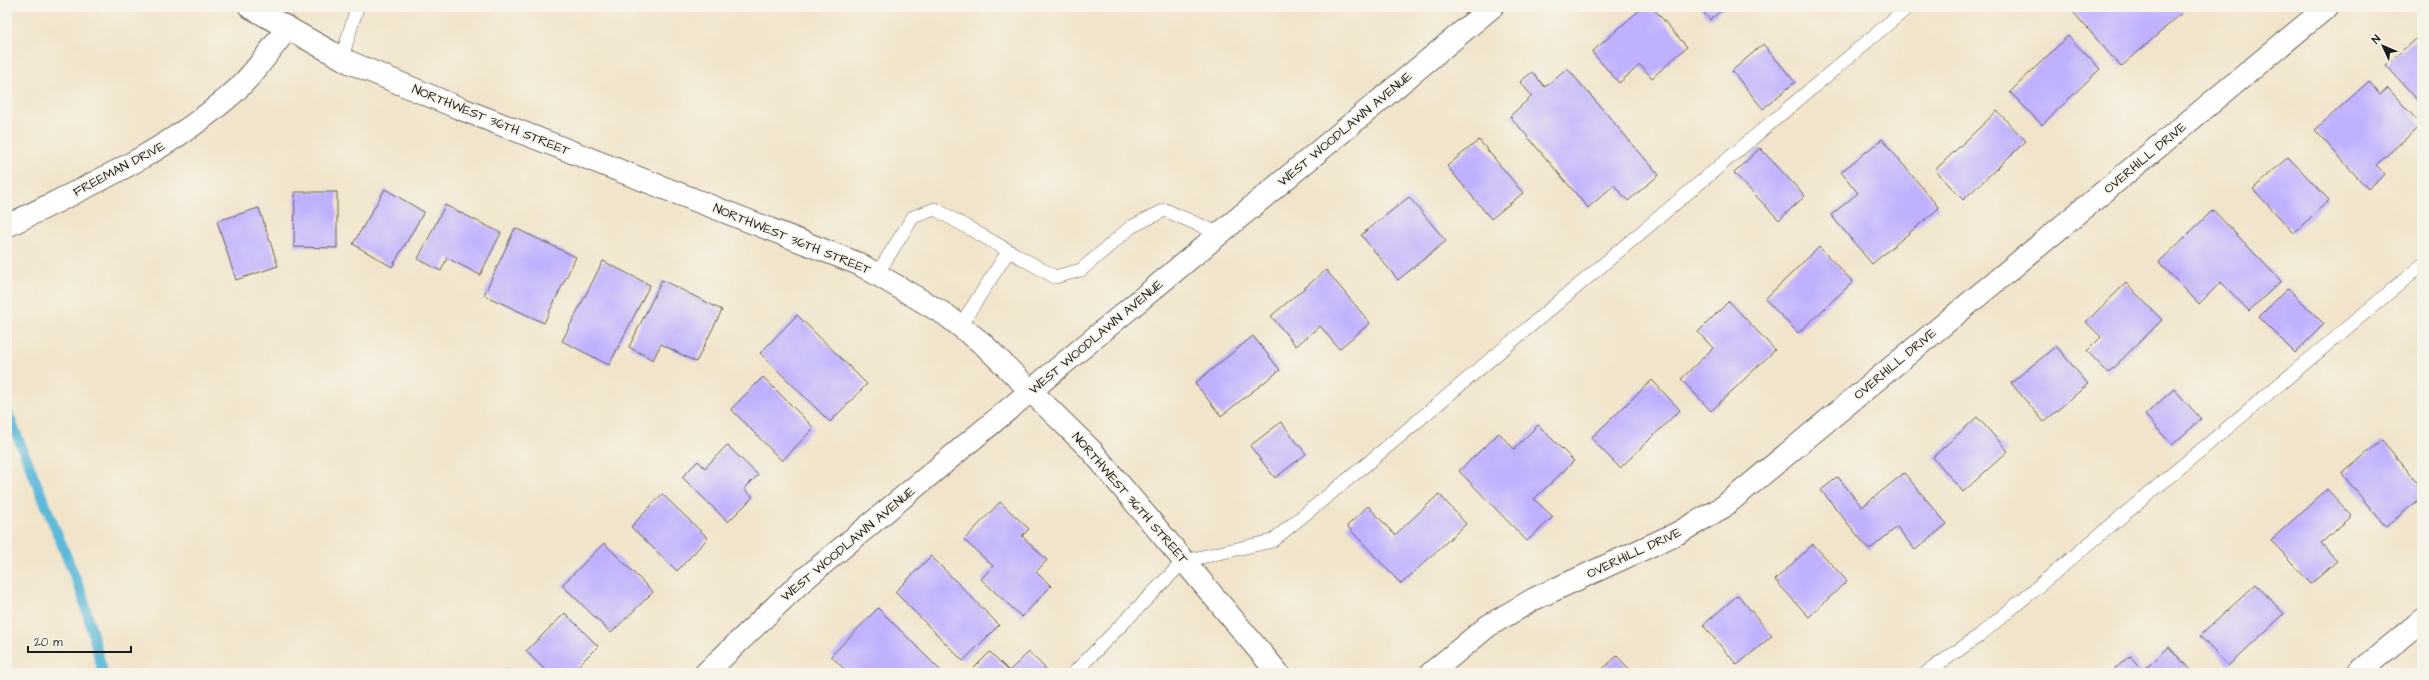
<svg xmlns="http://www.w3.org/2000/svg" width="2429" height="680" viewBox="0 0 2429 680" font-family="'Architects Daughter',sans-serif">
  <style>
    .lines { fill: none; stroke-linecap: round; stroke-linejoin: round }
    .stream { stroke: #5bb9d9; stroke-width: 10 }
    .building { fill: #c0b1fe }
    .service-casing { stroke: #676259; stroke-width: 14 }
    .minor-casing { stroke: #676259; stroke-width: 24 }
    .tertiary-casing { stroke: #676259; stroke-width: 24 }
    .secondary-casing { stroke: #676259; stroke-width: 24 }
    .service { stroke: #fff; stroke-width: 13 }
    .minor { stroke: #fff; stroke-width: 22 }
    .tertiary { stroke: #fff; stroke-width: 22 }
    .secondary { stroke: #fff; stroke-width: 22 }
    .labels { text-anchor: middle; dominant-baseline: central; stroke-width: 3.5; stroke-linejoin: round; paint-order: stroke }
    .street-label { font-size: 13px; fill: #1c1c1c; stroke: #f7f3e8 }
  </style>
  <rect width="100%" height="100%" fill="#f7f3e8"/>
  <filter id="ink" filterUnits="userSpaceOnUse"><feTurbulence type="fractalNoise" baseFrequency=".025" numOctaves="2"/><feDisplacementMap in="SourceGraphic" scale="8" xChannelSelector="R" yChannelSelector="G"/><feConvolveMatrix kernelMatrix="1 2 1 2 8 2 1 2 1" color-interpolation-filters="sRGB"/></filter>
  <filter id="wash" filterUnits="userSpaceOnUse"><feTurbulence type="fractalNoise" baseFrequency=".012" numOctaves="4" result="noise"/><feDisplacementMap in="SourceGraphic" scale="16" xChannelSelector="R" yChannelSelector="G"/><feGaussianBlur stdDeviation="0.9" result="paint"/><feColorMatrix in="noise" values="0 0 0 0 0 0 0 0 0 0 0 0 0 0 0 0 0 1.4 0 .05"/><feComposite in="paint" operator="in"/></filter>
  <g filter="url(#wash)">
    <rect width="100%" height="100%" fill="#f1e4ca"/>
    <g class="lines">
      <path class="stream" d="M 7,411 L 82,594 L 103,673"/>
    </g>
    <g id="blocks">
      <path class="building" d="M 1643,7 L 1652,7 L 1687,47 L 1652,78 L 1640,65 L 1619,83 L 1592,52 Z
        M 1699,7 L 1725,7 L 1710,20 Z
        M 2079,7 L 2179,7 L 2183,12 L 2121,67 L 2073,12 Z
        M 2422,33 L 2422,105 L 2386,65 Z
        M 2068,36 L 2100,69 L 2042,125 L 2010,92 Z
        M 1763,44 L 1795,82 L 1763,109 L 1732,71 Z
        M 1567,68 L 1659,175 L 1628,201 L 1614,185 L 1588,208 L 1510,116 L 1532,96 L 1520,82 L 1532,72 L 1545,87 Z
        M 2369,81 L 2380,95 L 2388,88 L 2421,125 L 2376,165 L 2385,174 L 2368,189 L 2315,130 Z
        M 1997,111 L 2026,141 L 1963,200 L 1935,170 Z
        M 1882,139 L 1939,208 L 1872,264 L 1831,215 L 1858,193 L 1841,172 Z
        M 1479,140 L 1523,193 L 1491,219 L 1447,166 Z
        M 1760,148 L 1805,196 L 1779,220 L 1734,173 Z
        M 2288,157 L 2329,200 L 2294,233 L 2253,189 Z
        M 385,189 L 424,212 L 392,267 L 353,244 Z
        M 295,192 L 337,192 L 337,248 L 294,247 Z
        M 1409,197 L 1446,241 L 1398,280 L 1361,235 Z
        M 445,205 L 501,233 L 480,275 L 447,258 L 441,271 L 418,259 Z
        M 259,208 L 278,266 L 236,280 L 217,221 Z
        M 2213,210 L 2281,281 L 2249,311 L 2221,282 L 2199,304 L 2159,262 Z
        M 515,228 L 576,257 L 544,323 L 484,295 Z
        M 1819,247 L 1853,282 L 1798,333 L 1765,299 Z
        M 603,261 L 650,285 L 609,365 L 562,341 Z
        M 1326,270 L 1370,323 L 1339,349 L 1320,326 L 1296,346 L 1271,316 Z
        M 662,280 L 722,310 L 696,362 L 661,344 L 653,360 L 629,347 Z
        M 2126,283 L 2162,320 L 2108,373 L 2087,351 L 2101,337 L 2086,322 Z
        M 2288,288 L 2324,324 L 2295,353 L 2259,317 Z
        M 1729,301 L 1775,350 L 1711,411 L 1681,379 L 1713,348 L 1698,332 Z
        M 797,315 L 867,384 L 830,422 L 760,353 Z
        M 1253,336 L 1280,370 L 1221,416 L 1195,383 Z
        M 2056,346 L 2088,384 L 2044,422 L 2011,383 Z
        M 763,377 L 814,428 L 782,461 L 731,409 Z
        M 1652,380 L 1680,410 L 1620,468 L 1591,438 Z
        M 2174,389 L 2201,419 L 2172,445 L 2145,415 Z
        M 1977,417 L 2008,451 L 1963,492 L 1933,457 Z
        M 1281,422 L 1306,454 L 1275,478 L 1250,446 Z
        M 1538,425 L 1574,461 L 1534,499 L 1553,517 L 1527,541 L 1459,471 L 1499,433 L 1514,449 Z
        M 2382,440 L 2422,488 L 2422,497 L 2386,527 L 2342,474 Z
        M 727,445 L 758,475 L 744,489 L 753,497 L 728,522 L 682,477 L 698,461 L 705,468 Z
        M 1904,473 L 1947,524 L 1915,550 L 1897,527 L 1869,550 L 1821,490 L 1838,477 L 1862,507 Z
        M 2327,489 L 2352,516 L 2321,543 L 2337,561 L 2311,584 L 2271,540 Z
        M 662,494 L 708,538 L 677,571 L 631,527 Z
        M 1439,494 L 1466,524 L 1401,584 L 1347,526 L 1368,506 L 1395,535 Z
        M 1000,502 L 1029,529 L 1022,536 L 1047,560 L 1036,572 L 1051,586 L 1022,617 L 981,579 L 993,566 L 964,540 Z
        M 604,543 L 653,592 L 611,633 L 562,585 Z
        M 1813,544 L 1847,581 L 1809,617 L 1775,580 Z
        M 931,556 L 999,625 L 963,661 L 895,592 Z
        M 2256,584 L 2284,614 L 2228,666 L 2200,636 Z
        M 1738,595 L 1772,636 L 1737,665 L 1703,625 Z
        M 878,608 L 942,672 L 941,673 L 848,673 L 831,656 Z
        M 565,613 L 598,646 L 571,673 L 548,673 L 526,651 Z
        M 2169,647 L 2193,673 L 2114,673 L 2112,671 L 2130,656 L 2143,671 Z
        M 990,652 L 1009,671 L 1029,652 L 1050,673 L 969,673 Z
        M 1617,656 L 1633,673 L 1598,673 Z
        M 508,669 L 512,673 L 504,673 Z"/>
    </g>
  </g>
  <g filter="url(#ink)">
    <use href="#blocks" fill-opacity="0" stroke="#676259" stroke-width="1"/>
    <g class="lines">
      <defs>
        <path id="service" d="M 342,58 L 357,7
          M 877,274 L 913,217 L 935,209 L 1055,277 L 1081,270 L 1131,227 L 1165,210 L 1220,234
          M 960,326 L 1008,252
          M 1074,673 L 1184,561 L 1272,541 L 1368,463 L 1908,7
          M 1926,673 L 1980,635 L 2422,265"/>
        <path id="minor" d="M 7,226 C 85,187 166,153 232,94 C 253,76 270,50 287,29
          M 1431,673 L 1488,626 L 1534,599 L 1678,533 L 1723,507 L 2327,7
          M 2358,673 L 2422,620"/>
        <path id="tertiary" d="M 706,673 L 801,582 L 1492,7"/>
        <path id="secondary" d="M 250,7 L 349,62 L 459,108 L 859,264 L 946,315 L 983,344 L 1091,450 L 1278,673"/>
      </defs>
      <use href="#service" class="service-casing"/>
      <use href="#minor" class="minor-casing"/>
      <use href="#tertiary" class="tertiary-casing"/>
      <use href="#secondary" class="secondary-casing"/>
      <use href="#service" class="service"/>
      <use href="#minor" class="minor"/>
      <use href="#tertiary" class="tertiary"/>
      <use href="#secondary" class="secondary"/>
    </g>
  </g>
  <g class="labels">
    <g class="street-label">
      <text transform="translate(491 120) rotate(22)">NORTHWEST 36TH STREET</text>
      <text transform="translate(1345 129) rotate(-40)">WEST WOODLAWN AVENUE</text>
      <text transform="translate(2145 158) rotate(-40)">OVERHILL DRIVE</text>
      <text transform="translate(119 169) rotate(-28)">FREEMAN DRIVE</text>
      <text transform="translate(792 239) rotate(22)">NORTHWEST 36TH STREET</text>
      <text transform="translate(1096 337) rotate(-40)">WEST WOODLAWN AVENUE</text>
      <text transform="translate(1895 364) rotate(-40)">OVERHILL DRIVE</text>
      <text transform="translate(1130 498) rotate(49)">NORTHWEST 36TH STREET</text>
      <text transform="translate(848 544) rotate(-40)">WEST WOODLAWN AVENUE</text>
      <text transform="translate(1634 553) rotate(-25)">OVERHILL DRIVE</text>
    </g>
  </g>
  <rect width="2429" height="680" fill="none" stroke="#f7f3e8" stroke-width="24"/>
  <g transform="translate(2383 46) rotate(314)" stroke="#f7f3e8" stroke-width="3" paint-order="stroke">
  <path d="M0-3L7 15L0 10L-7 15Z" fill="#1c1c1c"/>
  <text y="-6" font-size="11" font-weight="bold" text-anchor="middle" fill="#1c1c1c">N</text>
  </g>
  <path d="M28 646v6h103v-6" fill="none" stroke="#1c1c1c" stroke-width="2"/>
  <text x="34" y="646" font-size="12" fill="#1c1c1c" stroke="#f7f3e8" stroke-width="3" paint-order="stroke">20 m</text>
</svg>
